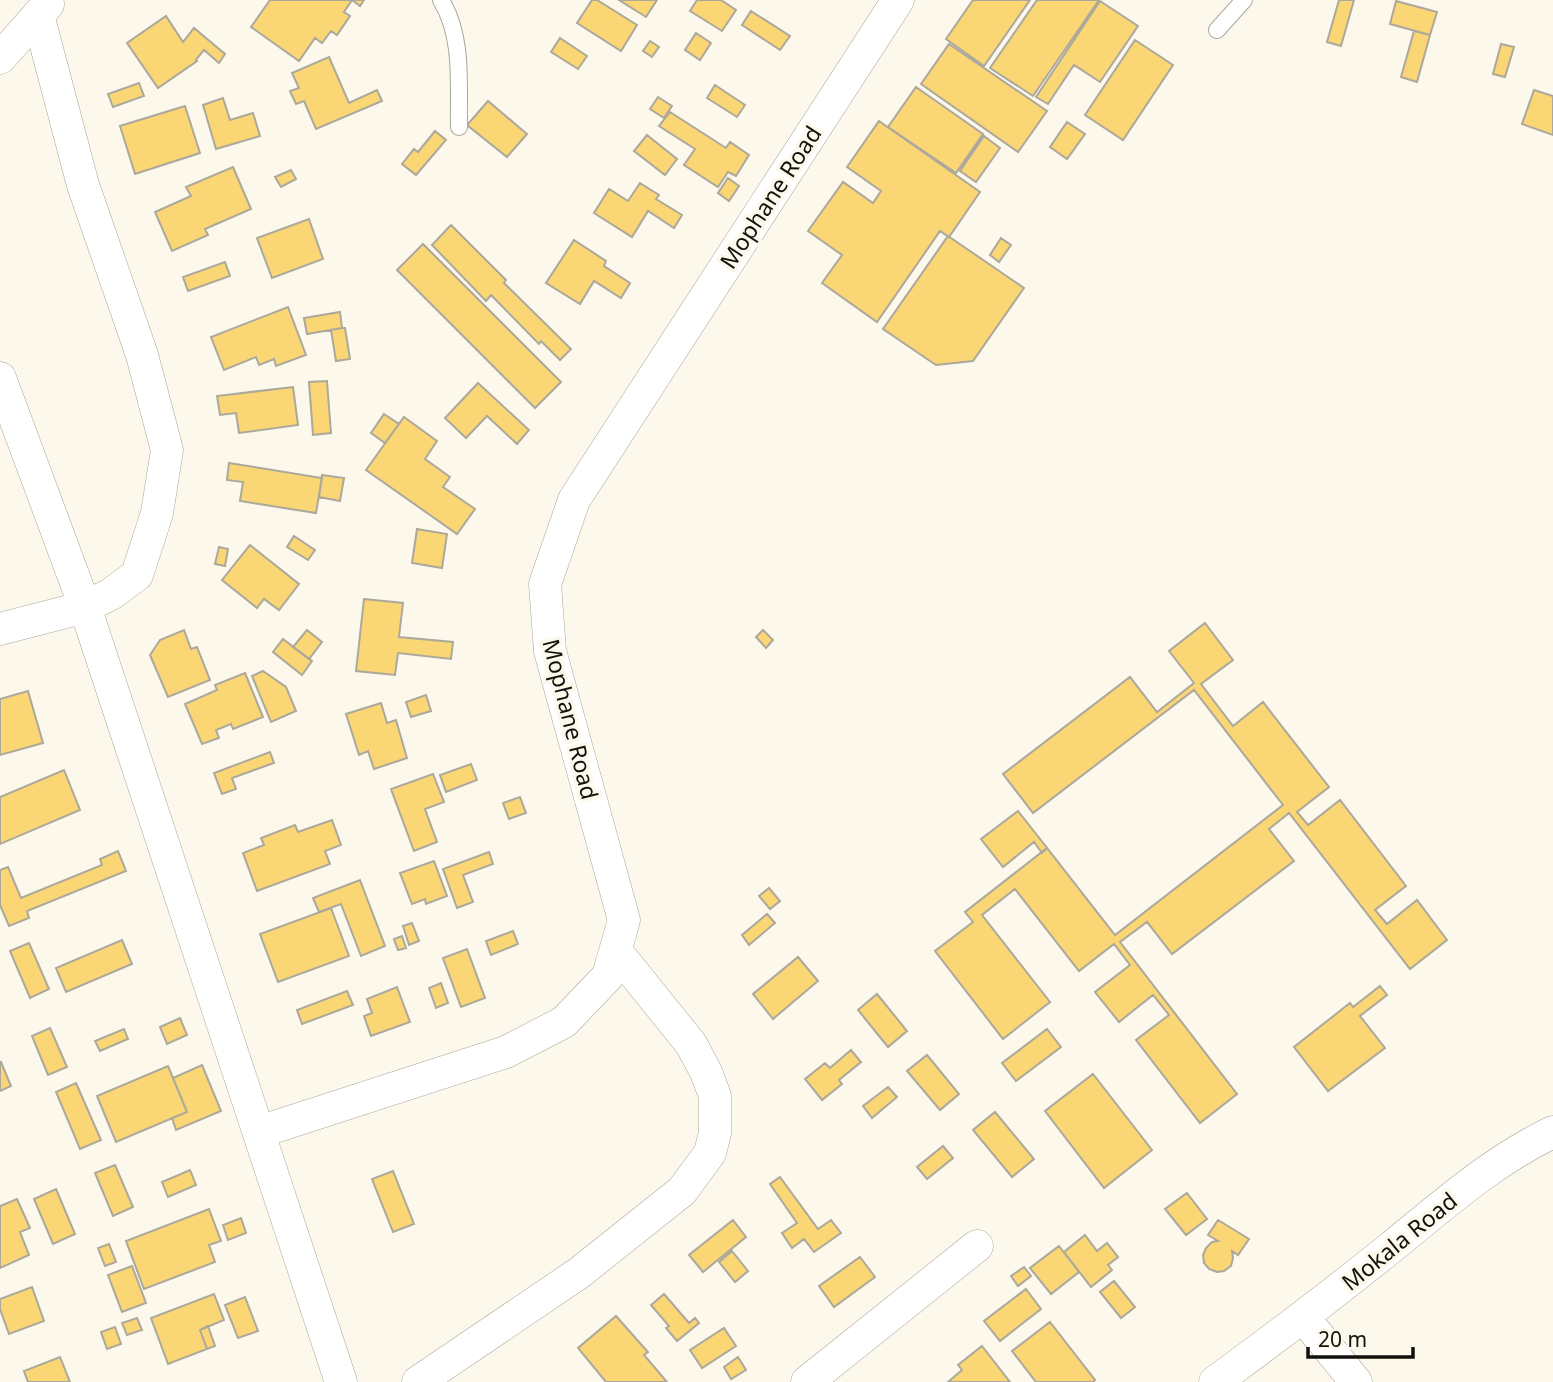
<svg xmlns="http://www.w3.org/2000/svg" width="1553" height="1382" viewBox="0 0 1553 1382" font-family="'Noto Sans',sans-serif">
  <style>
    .building { fill: #fad674; stroke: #aca89c; stroke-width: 2 }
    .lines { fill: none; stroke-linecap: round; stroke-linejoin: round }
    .service-casing { stroke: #aaa69a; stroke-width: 18 }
    .minor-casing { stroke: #aaa69a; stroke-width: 33 }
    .service { stroke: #fff; stroke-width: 16 }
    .minor { stroke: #fff; stroke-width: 32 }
    .labels { text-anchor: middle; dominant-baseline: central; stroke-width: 7; stroke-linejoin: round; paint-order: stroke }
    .street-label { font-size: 23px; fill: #13110d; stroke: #fcf8eb }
  </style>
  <rect width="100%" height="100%" fill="#fcf8eb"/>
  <path class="building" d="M 270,0 L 364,0 L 360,6 L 352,0 L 344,12 L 350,16 L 337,35 L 331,31 L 322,43 L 315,38 L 299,61 L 251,27 Z
    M 592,0 L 597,0 L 637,25 L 621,51 L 577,23 Z
    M 619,0 L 657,0 L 646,17 Z
    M 697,0 L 721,0 L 736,10 L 722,31 L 690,11 Z
    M 973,0 L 1030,0 L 984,66 L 946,39 Z
    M 1037,0 L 1099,0 L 1033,96 L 990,68 Z
    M 1339,0 L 1354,0 L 1341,46 L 1327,42 Z
    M 1100,1 L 1138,26 L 1100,82 L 1074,65 L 1048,104 L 1036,97 Z
    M 1396,1 L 1437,12 L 1430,35 L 1390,24 Z
    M 751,11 L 790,36 L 780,50 L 742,25 Z
    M 166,16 L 183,42 L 194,28 L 225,54 L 219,63 L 204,50 L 196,60 L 197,61 L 158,88 L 127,43 Z
    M 1414,31 L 1430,35 L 1417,82 L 1401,77 Z
    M 696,33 L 711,43 L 700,60 L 685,50 Z
    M 560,38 L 587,56 L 578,69 L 551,52 Z
    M 1135,40 L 1173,65 L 1123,140 L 1085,115 Z
    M 650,41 L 659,47 L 652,57 L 643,51 Z
    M 949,44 L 1047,111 L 1018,152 L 921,84 Z
    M 1501,44 L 1514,47 L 1505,77 L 1493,74 Z
    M 329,57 L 349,103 L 377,90 L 382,101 L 316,129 L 304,101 L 296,104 L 290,91 L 299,88 L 292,73 Z
    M 139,83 L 144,96 L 113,107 L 108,94 Z
    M 715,85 L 745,105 L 737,117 L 707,98 Z
    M 916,87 L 983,134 L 956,173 L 888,127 Z
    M 1534,90 L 1553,96 L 1553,135 L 1522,124 Z
    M 658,97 L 672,106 L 664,118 L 650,109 Z
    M 223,98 L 230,120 L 253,113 L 260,136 L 216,149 L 203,105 Z
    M 488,101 L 527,134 L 507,157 L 467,125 Z
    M 185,106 L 200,153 L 135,174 L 120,126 Z
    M 670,112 L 726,148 L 730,142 L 749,155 L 736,176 L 728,172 L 718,187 L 684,165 L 695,149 L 659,126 Z
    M 879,121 L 980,192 L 949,237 L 940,231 L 877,322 L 822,283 L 842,255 L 808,231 L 843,182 L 873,203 L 881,191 L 847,167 Z
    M 1067,122 L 1085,134 L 1067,159 L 1050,147 Z
    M 435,131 L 446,140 L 416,175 L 402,164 L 414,149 L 418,152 Z
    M 647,135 L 677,159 L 665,175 L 634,151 Z
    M 984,136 L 1000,148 L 976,182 L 960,171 Z
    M 233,167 L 251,209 L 205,229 L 208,235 L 172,251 L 155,212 L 191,196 L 186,187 Z
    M 291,170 L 296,179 L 281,187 L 275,177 Z
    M 728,178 L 739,186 L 729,201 L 718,193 Z
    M 640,183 L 659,195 L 656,199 L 682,215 L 674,228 L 648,211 L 632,237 L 594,213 L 609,189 L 628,201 Z
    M 309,219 L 323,259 L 272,278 L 257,238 Z
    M 451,225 L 506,280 L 504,283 L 571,349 L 560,360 L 541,341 L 539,344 L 491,295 L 486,301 L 432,245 Z
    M 948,236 L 1024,288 L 973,361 L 936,365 L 883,329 Z
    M 1001,238 L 1011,245 L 999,262 L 990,255 Z
    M 574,240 L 606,261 L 604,266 L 630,283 L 621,298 L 594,281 L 580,304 L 546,283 Z
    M 423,244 L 561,382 L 535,408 L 397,270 Z
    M 225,262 L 230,276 L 188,291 L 183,277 Z
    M 288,307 L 306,355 L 276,366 L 274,359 L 259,365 L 256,357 L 224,370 L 211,337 Z
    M 340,312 L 342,328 L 307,334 L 304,318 Z
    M 342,328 L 345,328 L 350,359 L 336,361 L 331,330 Z
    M 327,381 L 331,433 L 313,435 L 309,382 Z
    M 478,383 L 529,430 L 517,444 L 487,416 L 466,438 L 445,418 Z
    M 293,387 L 298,425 L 239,433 L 236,413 L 220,415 L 217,396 Z
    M 384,414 L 399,424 L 385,443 L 371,433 Z
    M 404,417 L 437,441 L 425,459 L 450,477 L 443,487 L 475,509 L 457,534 L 366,470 Z
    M 229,463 L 322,478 L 316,513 L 240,501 L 243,482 L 227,480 Z
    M 322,475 L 344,478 L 340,501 L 319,497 Z
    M 417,529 L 447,534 L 442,568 L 412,563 Z
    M 294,536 L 315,550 L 308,560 L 287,547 Z
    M 250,545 L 299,584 L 279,610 L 264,599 L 257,608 L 222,580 Z
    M 219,547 L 228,549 L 225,566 L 215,564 Z
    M 364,599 L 403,603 L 399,637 L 453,642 L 451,659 L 398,653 L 395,675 L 356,671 Z
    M 1205,623 L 1233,660 L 1201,684 L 1233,726 L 1263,702 L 1329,787 L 1297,812 L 1308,825 L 1340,800 L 1406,886 L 1375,910 L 1387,924 L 1417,900 L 1447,940 L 1410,969 L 1289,813 L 1269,829 L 1294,861 L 1172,954 L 1147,922 L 1120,942 L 1237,1094 L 1200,1123 L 1136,1040 L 1169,1015 L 1153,995 L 1119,1022 L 1095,992 L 1130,965 L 1114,944 L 1079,971 L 1015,889 L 982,915 L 1050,1002 L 1003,1039 L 935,951 L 973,922 L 965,912 L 1047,848 L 1115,935 L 1283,805 L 1194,690 L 1033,813 L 1003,774 L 1130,677 L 1157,712 L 1194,683 L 1169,651 Z
    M 184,630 L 191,649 L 197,647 L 210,680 L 168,697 L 150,655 L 160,640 Z
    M 307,630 L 322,642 L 309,659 L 293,647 Z
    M 763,630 L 773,640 L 766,648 L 756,637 Z
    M 283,639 L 312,661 L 302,675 L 273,652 Z
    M 263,671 L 286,687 L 296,711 L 271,722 L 252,676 Z
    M 245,673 L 263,717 L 233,729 L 231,724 L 216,730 L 219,738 L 202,744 L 185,704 L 217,690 L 215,685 Z
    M 28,691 L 43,743 L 0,755 L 0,699 Z
    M 426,695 L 431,711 L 411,717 L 406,702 Z
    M 381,703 L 387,723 L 396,720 L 407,758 L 374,769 L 368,751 L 359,755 L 346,714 Z
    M 270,752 L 274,763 L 232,778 L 236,789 L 222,794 L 214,773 Z
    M 471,764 L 477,780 L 446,792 L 440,775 Z
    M 64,770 L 80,810 L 0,844 L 0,797 Z
    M 433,774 L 444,802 L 425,809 L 437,842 L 414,851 L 391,789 Z
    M 520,797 L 526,813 L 509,819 L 503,803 Z
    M 1018,811 L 1047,848 L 1042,853 L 1034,842 L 1003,867 L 981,839 Z
    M 332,820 L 341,845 L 325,851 L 330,864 L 257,891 L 243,853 L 264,845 L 261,838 L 295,825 L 298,832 Z
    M 118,851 L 126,871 L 27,911 L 29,918 L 9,926 L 0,905 L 0,870 L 8,867 L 21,898 L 102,865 L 100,859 Z
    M 489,852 L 493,864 L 463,875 L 473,902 L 457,908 L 443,869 Z
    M 434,861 L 447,896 L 426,904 L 425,899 L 412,904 L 400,873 Z
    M 360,880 L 385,946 L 361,956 L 341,904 L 319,912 L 313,898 Z
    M 769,888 L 780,901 L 770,909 L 759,896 Z
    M 331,908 L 349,956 L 278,982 L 260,934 Z
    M 767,914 L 775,923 L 749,945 L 742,935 Z
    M 412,923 L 419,941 L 409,945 L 403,926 Z
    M 513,931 L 518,944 L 491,955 L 486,941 Z
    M 402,936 L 406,948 L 398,950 L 394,939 Z
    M 122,940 L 132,964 L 66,992 L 56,968 Z
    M 29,943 L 49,989 L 30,998 L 10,951 Z
    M 467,949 L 485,998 L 461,1007 L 443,958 Z
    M 798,957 L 818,981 L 773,1019 L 753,994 Z
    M 441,983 L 448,1003 L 436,1008 L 429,988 Z
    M 1380,986 L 1387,995 L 1360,1016 L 1385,1048 L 1328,1091 L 1294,1047 L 1350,1003 L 1353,1007 Z
    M 397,987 L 410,1022 L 371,1036 L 364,1016 L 372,1013 L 367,999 Z
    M 347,991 L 353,1005 L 302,1024 L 297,1010 Z
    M 877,994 L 907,1031 L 888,1047 L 858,1010 Z
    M 180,1018 L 187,1035 L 167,1044 L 160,1027 Z
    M 50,1028 L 67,1067 L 48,1075 L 32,1036 Z
    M 124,1029 L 128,1039 L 100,1051 L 95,1041 Z
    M 1047,1029 L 1061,1047 L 1016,1081 L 1002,1063 Z
    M 851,1050 L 861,1062 L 839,1080 L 842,1084 L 822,1100 L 805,1079 L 825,1063 L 830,1068 Z
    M 927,1055 L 959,1094 L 940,1110 L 907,1071 Z
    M 1,1062 L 11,1086 L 0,1091 L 0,1063 Z
    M 202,1065 L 221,1111 L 176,1130 L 172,1118 L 187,1112 L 173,1078 Z
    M 168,1066 L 187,1112 L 116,1142 L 97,1096 Z
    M 1093,1074 L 1152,1150 L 1104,1188 L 1045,1111 Z
    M 76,1083 L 101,1140 L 80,1149 L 56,1092 Z
    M 888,1087 L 897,1097 L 872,1118 L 863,1106 Z
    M 995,1112 L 1034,1159 L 1012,1177 L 973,1130 Z
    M 943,1146 L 953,1158 L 927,1179 L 917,1167 Z
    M 115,1165 L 133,1207 L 113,1216 L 95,1173 Z
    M 190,1170 L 196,1185 L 168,1197 L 162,1182 Z
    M 393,1171 L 414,1224 L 393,1232 L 372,1179 Z
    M 780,1177 L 818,1229 L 831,1220 L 841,1233 L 814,1252 L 804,1239 L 792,1248 L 782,1233 L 797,1223 L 770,1184 Z
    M 56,1189 L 75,1234 L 53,1244 L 34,1199 Z
    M 1187,1193 L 1207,1219 L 1186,1235 L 1165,1209 Z
    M 17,1199 L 30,1228 L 20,1232 L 29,1255 L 0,1268 L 0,1206 Z
    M 209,1209 L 221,1241 L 209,1245 L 215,1262 L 144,1289 L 126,1241 Z
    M 241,1218 L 246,1233 L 228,1240 L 223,1225 Z
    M 733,1220 L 746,1237 L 703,1272 L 689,1255 Z
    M 1218,1220 L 1249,1239 L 1238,1255 L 1232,1251 L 1233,1258 L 1231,1266 L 1224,1271 L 1217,1272 L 1209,1269 L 1204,1263 L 1203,1255 L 1206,1248 L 1212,1242 L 1218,1241 L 1208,1235 Z
    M 1085,1235 L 1097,1251 L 1107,1243 L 1118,1257 L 1108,1265 L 1112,1270 L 1091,1287 L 1064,1252 Z
    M 109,1244 L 116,1262 L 105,1266 L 98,1248 Z
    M 1059,1246 L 1079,1272 L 1051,1294 L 1030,1268 Z
    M 732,1251 L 748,1271 L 735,1282 L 719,1262 Z
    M 860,1257 L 875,1277 L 834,1307 L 819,1286 Z
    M 132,1266 L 146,1303 L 122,1312 L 108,1275 Z
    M 1024,1267 L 1031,1276 L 1018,1286 L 1011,1276 Z
    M 1114,1281 L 1135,1307 L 1121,1318 L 1100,1292 Z
    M 32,1287 L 44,1321 L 9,1334 L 0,1309 L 0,1299 Z
    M 1026,1289 L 1041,1309 L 1000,1341 L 984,1321 Z
    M 214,1294 L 224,1320 L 200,1330 L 207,1349 L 168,1364 L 151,1318 Z
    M 664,1294 L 689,1323 L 695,1318 L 699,1323 L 677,1341 L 666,1328 L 669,1326 L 651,1305 Z
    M 245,1297 L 258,1331 L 238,1338 L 225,1305 Z
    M 616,1316 L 648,1352 L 644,1355 L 667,1382 L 606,1382 L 578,1348 Z
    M 137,1318 L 142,1330 L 127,1335 L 122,1323 Z
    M 1050,1322 L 1095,1380 L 1093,1382 L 1036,1382 L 1012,1351 Z
    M 208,1326 L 215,1346 L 207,1349 L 200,1330 Z
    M 115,1327 L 121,1344 L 107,1349 L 101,1332 Z
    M 724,1328 L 736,1346 L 702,1368 L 690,1350 Z
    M 982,1346 L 1010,1382 L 948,1382 L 962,1370 L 958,1365 Z
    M 60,1357 L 70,1382 L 28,1382 L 24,1371 Z
    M 738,1357 L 746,1370 L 731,1379 L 724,1367 Z"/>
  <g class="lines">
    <defs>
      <path id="service" d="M 441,0 C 464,38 458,85 459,127
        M 1217,30 L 1244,0"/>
      <path id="minor" d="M 0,58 L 48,4
        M 0,378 L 85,607 L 341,1382
        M 0,629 L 85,607 L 111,594 L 137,575 L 157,513 L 167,450 L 142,355 L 83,185 L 38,15
        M 259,1132 L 506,1052 L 564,1022 L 608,976 L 624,920 L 550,651 L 545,584 L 574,500 L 898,0
        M 1304,1318 L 1356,1382
        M 418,1382 L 579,1273 L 682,1191 L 710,1153 L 715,1133 L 715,1096 L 706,1072 L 691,1044 L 616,951
        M 807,1382 L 977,1246
        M 1215,1382 C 1274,1339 1332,1295 1389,1249 C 1441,1207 1492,1161 1553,1132"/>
    </defs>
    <use href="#service" class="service-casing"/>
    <use href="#minor" class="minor-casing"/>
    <use href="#service" class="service"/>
    <use href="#minor" class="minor"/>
  </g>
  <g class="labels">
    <g class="street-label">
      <text transform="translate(770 197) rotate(-57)">Mophane Road</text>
      <text transform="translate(571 719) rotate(76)">Mophane Road</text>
      <text transform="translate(1399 1241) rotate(-39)">Mokala Road</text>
    </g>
  </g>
  <path d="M1308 1347v10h105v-10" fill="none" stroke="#13110d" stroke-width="3.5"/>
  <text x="1318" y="1347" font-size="21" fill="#13110d" stroke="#fcf8eb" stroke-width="5" paint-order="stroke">20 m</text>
</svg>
